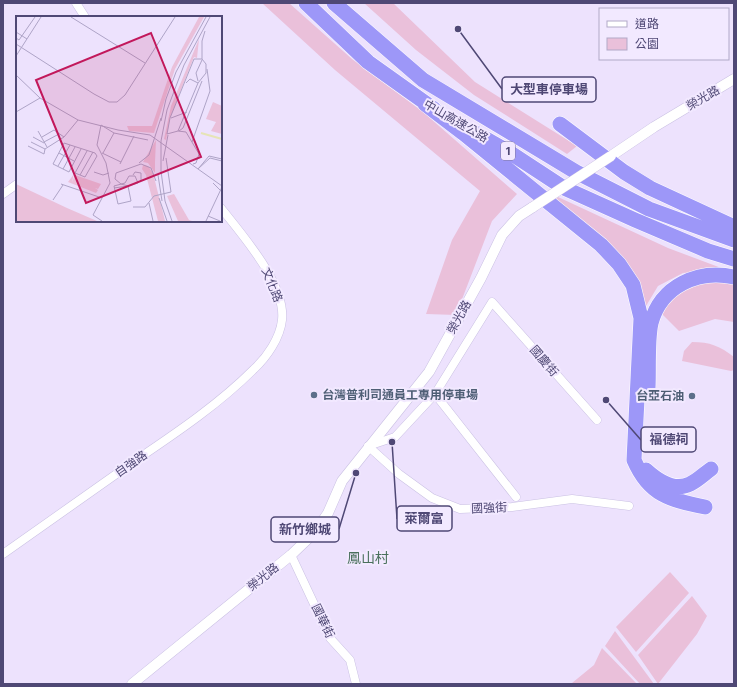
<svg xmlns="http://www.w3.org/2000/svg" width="737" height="687" viewBox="0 0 737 687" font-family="'Fira Sans Condensed','Noto Sans TC',sans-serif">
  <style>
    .green { fill: #eac0da }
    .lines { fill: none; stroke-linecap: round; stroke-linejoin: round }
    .minor-casing { stroke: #cac1e3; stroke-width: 9 }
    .tertiary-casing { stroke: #cac1e3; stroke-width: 11 }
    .motorway-casing { stroke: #fff; stroke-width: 16 }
    .minor { stroke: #fff; stroke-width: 8 }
    .tertiary { stroke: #fff; stroke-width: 10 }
    .motorway { stroke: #9d97f8; stroke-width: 15 }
    .tertiary-bridge-casing { stroke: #cac1e3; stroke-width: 11; stroke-linecap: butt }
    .tertiary-bridge { stroke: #fff; stroke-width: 10 }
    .service-dot { fill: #5c6f8a; stroke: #f2e9ff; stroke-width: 1.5 }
    .labels { text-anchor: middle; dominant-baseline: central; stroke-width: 4; stroke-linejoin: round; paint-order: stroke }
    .shield { fill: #f2e9ff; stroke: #80789e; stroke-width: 1 }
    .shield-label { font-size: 11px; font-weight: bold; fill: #4f4875 }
    .street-label { font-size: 12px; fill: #4f4875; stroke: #f2e9ff }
    .service-label { font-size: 12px; font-weight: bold; fill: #4e5e75; stroke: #f2e9ff; text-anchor: start }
    .quarter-label { font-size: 14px; fill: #4a705c; stroke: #f2e9ff }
    .inset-river { fill: none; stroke: #e6e4b6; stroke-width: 2 }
    .inset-road { fill: none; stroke: #aea4c7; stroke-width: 1 }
    .view { fill: #c2185b; fill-opacity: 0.15; stroke: #c2185b; stroke-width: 2 }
    .inset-edge { fill: none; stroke: #4f4875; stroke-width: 2 }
    .leader { fill: none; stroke: #4f4875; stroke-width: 1.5 }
    .callout-dot { fill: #4f4875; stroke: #f2e9ff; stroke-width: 1.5 }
    .callout { fill: #f2e9ff; stroke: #4f4875; stroke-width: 1.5 }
    .callout-label { font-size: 13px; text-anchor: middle; font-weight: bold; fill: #4f4875 }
  </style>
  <rect width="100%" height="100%" fill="#ede2fd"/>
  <path class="green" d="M 262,3 L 289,3 L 352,59 L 423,112 L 517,194 L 492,221 L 456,315 L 426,314 L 452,240 L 480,191 L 335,70 Z
    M 364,3 L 393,3 L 475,82 L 577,146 L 567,154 L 474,95 L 416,50 Z
    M 558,197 L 668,248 L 724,269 L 683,273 L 658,286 L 643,311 L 639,284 L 554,201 Z
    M 721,281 L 734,283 L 734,322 L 715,319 L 679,331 L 662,314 L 675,293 L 700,283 Z
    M 692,342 C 710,342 720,346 734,357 L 734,370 L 731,371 L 682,361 L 684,351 Z
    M 670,572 L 689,593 L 636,652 L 616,627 Z
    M 692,596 L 707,616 L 697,634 L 658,684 L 638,655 Z
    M 615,631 L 654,684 L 640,684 L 605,646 Z
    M 602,648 L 637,684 L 573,684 L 572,683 L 594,665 Z"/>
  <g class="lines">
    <defs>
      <path id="minor" d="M 76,3 L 85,17
        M 3,194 L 17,184
        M 435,394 L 516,497
        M 597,420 L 492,302 L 435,394 L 395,437 L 368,446 L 399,474 L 432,498 L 460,509 L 512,507 L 572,499 L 629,506
        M 3,554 C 48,522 94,490 139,458 C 179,431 220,403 254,369 C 267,357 280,338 282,320 C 286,284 242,235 221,208
        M 291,555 L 330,638 L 350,660 L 356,684"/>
      <path id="tertiary" d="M 611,156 L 654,127 L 734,79
        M 132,684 L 291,555 L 315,532 L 328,513 L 342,481 L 429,372 L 481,278 L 502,235 L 519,216 L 533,207"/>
      <path id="motorway" d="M 306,3 L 368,62 L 434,109
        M 334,3 L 423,80 L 576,172 L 649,209 L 734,240
        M 425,104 L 463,133 L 601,245 L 619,264 L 633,285 L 641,318 L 634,460 C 649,495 670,500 705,507
        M 560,124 L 624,172 L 650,188 L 734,227
        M 472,131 L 509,152 L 564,188 L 635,220 L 708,251 L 734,259
        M 648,388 C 649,370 647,341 651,323 C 661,286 698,269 734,277
        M 646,470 C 657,480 674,492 690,484 C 697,481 704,474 711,469"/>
    </defs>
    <use href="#minor" class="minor-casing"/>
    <use href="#tertiary" class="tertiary-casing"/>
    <use href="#motorway" class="motorway-casing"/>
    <use href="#minor" class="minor"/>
    <use href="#tertiary" class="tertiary"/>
    <use href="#motorway" class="motorway"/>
    <defs>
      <path id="tertiary-bridge" d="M 533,207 L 611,156"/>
    </defs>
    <use href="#tertiary-bridge" class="tertiary-bridge-casing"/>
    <use href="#tertiary-bridge" class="tertiary-bridge"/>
  </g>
  <g class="service-dot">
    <circle cx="314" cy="395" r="4"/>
    <circle cx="692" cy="396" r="4"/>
  </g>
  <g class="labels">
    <rect class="shield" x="501" y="142" width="14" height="18" rx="3"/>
    <g class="shield-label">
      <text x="508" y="151">1</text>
    </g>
    <g class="street-label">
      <text transform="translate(703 98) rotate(-30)">榮光路</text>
      <text transform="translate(456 121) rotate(30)">中山高速公路</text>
      <text transform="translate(272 285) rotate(68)">文化路</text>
      <text transform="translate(459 317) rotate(-61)">榮光路</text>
      <text transform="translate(544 361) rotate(49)">國慶街</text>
      <text transform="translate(131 464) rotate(-35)">自強路</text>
      <text transform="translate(489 508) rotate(-2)">國強街</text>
      <text transform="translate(263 577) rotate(-39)">榮光路</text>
      <text transform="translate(323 621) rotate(64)">國華街</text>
    </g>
    <g class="service-label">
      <text x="322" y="395">台灣普利司通員工專用停車場</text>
      <text x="684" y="396" text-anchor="end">台亞石油</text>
    </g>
    <g class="quarter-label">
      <text x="368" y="558">鳳山村</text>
    </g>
  </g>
  <g transform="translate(16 16)">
    <rect width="206" height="206" fill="#ede2fd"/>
    <path d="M 183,1 L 188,1 L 159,53 L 138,117 L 113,115 L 111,110 L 136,110 L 156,51 ZM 183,23 L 181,42 L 178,41 L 154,102 L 150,124 L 148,123 L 155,90 ZM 197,86 L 206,90 L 206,118 L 195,115 L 200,106 L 190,103 ZM 140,124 L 139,146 L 139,157 L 132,147 L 127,146 ZM 127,149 L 132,150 L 137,157 L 149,205 L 142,205 L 130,159 L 126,153 ZM 58,158 L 56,166 L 59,159 L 85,168 L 82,173 L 79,172 L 82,174 L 80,177 L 52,166 ZM 0,168 L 51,192 L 81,205 L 0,205 ZM 158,178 L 173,204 L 176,205 L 162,205 L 151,180 Z" fill="#eac0da"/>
    <path class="inset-river" d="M 185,117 L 206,123"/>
    <path class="inset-road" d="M 55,1 L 129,47M 0,16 L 11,23M 0,22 L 3,24 L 19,1M 0,28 L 78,78 L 93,86 L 101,86 L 109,79 L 159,1M 0,40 L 25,1M 186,43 L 186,25 L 189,15M 0,59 L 24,82 L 62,104 L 102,114 L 134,119 L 206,170M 182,65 L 180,57 L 186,44M 170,67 L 174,63 L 182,67M 0,96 L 24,82M 155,102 L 171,96M 145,105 L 150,83 L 160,56 L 190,1M 22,115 L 31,131M 162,115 L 182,67 L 190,57 L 190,48 L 186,43 L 178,43 L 154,102 L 151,118 L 162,115 L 170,116 L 183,138 L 180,147 L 177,148M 163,115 L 167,112 L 186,65M 17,121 L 28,127M 26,121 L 38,114 L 48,121M 15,126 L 29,133M 28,126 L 43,118M 176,126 L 194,75 L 191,53M 12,130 L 28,138 L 29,133M 29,133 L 48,121 L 62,104M 65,133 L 53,156 L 37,148 L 48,127 L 79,137 L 81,140 L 69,161 L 59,157 L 71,135M 43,137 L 58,145M 86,137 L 105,146M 87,137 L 98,117M 147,145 L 152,119M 123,147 L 133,139 L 145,102M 104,148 L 118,120M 42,150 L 54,129M 183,152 L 194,142 L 206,145M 47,153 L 59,131M 182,153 L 193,140 L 206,143M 78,156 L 87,159 L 93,157M 64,159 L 77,136M 117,159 L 119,156 L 125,157 L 125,164 L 122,167M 142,159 L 146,185M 197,167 L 206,176M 45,168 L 86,182M 105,168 L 99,163 L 100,157 L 125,148 L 135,152 L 140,165M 98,172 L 112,170 L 122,167 L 119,160 L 113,160 L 109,167 L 98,170 L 102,188 L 115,185 L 112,170 L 105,168M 143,182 L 151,205M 37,184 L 47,169M 133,187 L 137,205M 117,191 L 129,191 L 138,180 L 155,176 L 150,142M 192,200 L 204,205M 86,205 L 77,199 L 94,167 L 90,147 L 81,129 L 85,109 L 98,117 L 132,124M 156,205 L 149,185 L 145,155 L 145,125 L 151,94 L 168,49 L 194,1M 190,205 L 206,171"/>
    <path class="view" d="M 135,17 L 185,141 L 70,187 L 20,64 Z"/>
    <rect width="206" height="206" class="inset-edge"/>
  </g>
  <path class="leader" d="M458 29L502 89M606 400L641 440M392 442L397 519M356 473L339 529"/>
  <g class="callout-dot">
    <circle cx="458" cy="29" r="4"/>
    <circle cx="606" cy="400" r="4"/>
    <circle cx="392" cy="442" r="4"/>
    <circle cx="356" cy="473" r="4"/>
  </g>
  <g class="callout">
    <rect x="502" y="77" width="94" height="25" rx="4"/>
    <rect x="641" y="427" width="55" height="25" rx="4"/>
    <rect x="397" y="506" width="55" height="25" rx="4"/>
    <rect x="271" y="517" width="68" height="25" rx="4"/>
  </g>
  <g class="callout-label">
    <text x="549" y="94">大型車停車場</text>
    <text x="669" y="444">福德祠</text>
    <text x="424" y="523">萊爾富</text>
    <text x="305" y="534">新竹鄉城</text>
  </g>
  <rect width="737" height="687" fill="none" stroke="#4f4875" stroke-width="8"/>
  <rect x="599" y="8" width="130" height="52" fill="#f2e9ff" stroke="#b1a9c8"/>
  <rect x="607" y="21" width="20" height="6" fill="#ffffff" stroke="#b1a9c8"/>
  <text x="635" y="28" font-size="12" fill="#4f4875">道路</text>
  <rect x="607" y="38" width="20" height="12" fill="#eac0da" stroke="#b1a9c8"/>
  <text x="635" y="48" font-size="12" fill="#4f4875">公園</text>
</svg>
